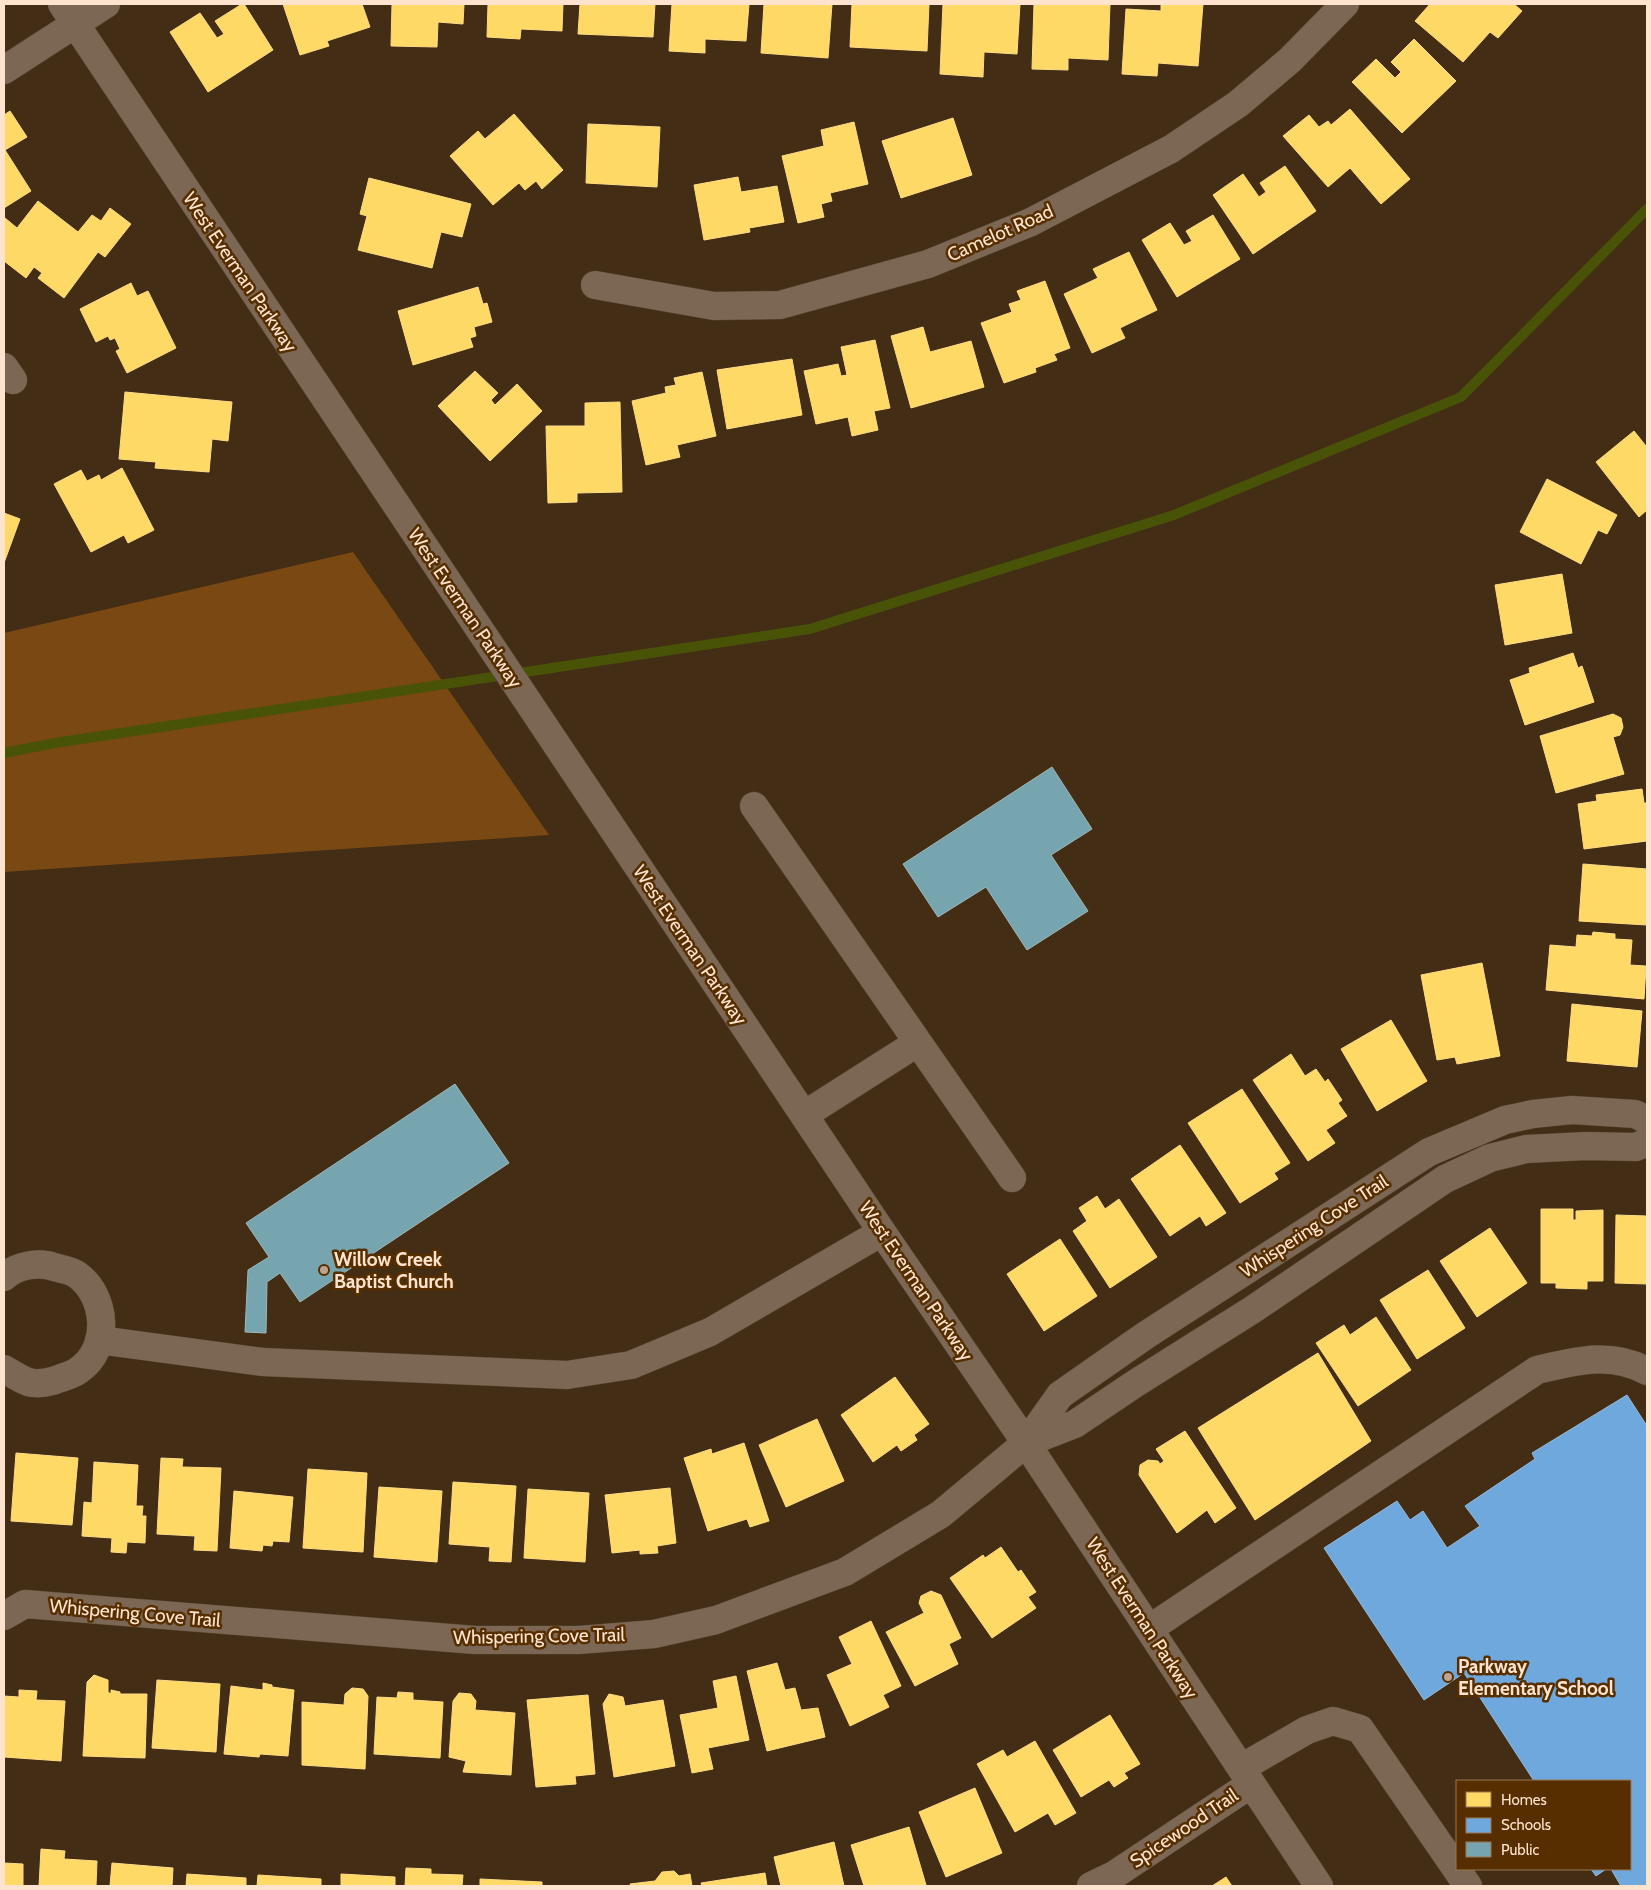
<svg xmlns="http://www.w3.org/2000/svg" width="1651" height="1890" viewBox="0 0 1651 1890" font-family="Cabin,sans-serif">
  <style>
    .green { fill: #7a4813 }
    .homes { fill: #ffd966; stroke: #ffdc86 }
    .schools { fill: #6fa8dc; stroke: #9abad8 }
    .public { fill: #76a5af; stroke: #9fb8b9 }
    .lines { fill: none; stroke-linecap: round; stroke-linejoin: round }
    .stream { stroke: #485308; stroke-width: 10 }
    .minor-casing { stroke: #574634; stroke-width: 29 }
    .minor { stroke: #7b6753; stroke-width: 28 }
    .poi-dot { fill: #bda48e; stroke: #572e00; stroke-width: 2 }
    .labels { text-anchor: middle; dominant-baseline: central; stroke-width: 5; stroke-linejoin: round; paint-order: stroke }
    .street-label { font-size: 19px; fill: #fee4cf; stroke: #572e00 }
    .poi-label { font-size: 19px; font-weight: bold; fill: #fee4cf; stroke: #572e00; text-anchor: start }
  </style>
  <rect width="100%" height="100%" fill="#432d14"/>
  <path class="green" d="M 353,552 L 549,835 L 4,872 L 4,633 Z"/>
  <path class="homes" d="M 242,4 L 244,4 L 273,50 L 208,92 L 170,32 L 200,13 L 217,38 L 224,34 L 215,21 Z
    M 283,4 L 362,4 L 370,27 L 327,41 L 329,46 L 300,55 Z
    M 392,4 L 464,4 L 463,24 L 438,22 L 437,47 L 391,46 Z
    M 488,4 L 563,4 L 562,31 L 521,29 L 520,39 L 487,37 Z
    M 580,4 L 655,4 L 653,37 L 578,34 Z
    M 672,4 L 749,4 L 746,41 L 705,39 L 705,53 L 669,51 Z
    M 764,4 L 832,4 L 828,58 L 761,53 Z
    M 852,4 L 929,4 L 927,51 L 850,47 Z
    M 943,4 L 1020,4 L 1017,54 L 984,52 L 983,77 L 940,74 Z
    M 1034,4 L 1110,4 L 1108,60 L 1068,58 L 1068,70 L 1032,69 Z
    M 1161,4 L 1203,4 L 1198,66 L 1158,63 L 1157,76 L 1122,74 L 1126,9 L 1161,11 Z
    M 1430,4 L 1514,4 L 1522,11 L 1498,38 L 1490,32 L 1463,62 L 1415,21 Z
    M 1414,39 L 1456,81 L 1402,133 L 1352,82 L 1376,59 L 1395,78 L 1401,72 L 1391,62 Z
    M 1350,109 L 1410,179 L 1381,204 L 1350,168 L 1328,187 L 1283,136 L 1309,115 L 1319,127 L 1328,121 L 1331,125 Z
    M 10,111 L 27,137 L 5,150 L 31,191 L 4,208 L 4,115 Z
    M 514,114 L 563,170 L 542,189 L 536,181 L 525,190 L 519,183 L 493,205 L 450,156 L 478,131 L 485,139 Z
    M 953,118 L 972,175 L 901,198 L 882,141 Z
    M 854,122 L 868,184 L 830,193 L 832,201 L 821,204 L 824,217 L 798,223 L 782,156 L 824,146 L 821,130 Z
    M 588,124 L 660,127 L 657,187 L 586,183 Z
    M 1285,166 L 1316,211 L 1253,254 L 1213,195 L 1243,174 L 1259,197 L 1266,192 L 1260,183 Z
    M 738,177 L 741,192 L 777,186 L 784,222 L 749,228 L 750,232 L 704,240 L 694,185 Z
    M 369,178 L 471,204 L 462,237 L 441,232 L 432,268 L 358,250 L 367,216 L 360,214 Z
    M 38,201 L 78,232 L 92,215 L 101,221 L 110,208 L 131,224 L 105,257 L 98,252 L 64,298 L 38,278 L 42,273 L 34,267 L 26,278 L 4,261 L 4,220 L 5,218 L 17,228 Z
    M 1213,215 L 1240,259 L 1177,297 L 1142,240 L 1170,223 L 1184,245 L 1192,241 L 1186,231 Z
    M 1129,252 L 1157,310 L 1120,328 L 1125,338 L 1092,353 L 1064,294 L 1098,278 L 1093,269 Z
    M 1045,281 L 1070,348 L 1054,354 L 1057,360 L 1035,368 L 1036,372 L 1004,383 L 981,323 L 1012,312 L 1009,304 L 1021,300 L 1017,291 Z
    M 131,283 L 137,296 L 148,291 L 176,348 L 127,373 L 116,351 L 120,349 L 115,338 L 110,340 L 108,336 L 96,342 L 80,309 Z
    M 478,287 L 483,304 L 487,303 L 492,322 L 474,327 L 476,336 L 470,338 L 473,347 L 413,365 L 398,311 Z
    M 923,327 L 930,352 L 971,341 L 984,387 L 911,408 L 891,336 Z
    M 875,340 L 890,408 L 874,411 L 878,430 L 852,436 L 848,417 L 816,424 L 804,371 L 838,364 L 841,376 L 847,375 L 841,347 Z
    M 792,359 L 802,415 L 727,429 L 717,370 Z
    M 475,371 L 498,393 L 491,400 L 495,405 L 517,384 L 542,411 L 490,461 L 438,406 Z
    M 702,372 L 716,436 L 677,445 L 680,457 L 646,465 L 632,401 L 666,393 L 665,387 L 676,385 L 674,378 Z
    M 125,392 L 232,402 L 228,441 L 212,439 L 209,472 L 155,468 L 156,462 L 119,459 Z
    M 620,402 L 622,492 L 577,493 L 577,502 L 548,503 L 546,426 L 585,426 L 585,403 Z
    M 1634,431 L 1646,446 L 1647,445 L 1647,510 L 1639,517 L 1596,462 Z
    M 122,468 L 154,530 L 128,543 L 124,535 L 91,552 L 54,484 L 81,470 L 87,481 L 99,475 L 101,480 Z
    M 1547,479 L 1617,515 L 1607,534 L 1598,530 L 1581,564 L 1520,532 Z
    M 4,513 L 20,519 L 4,563 Z
    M 1562,574 L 1572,633 L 1505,645 L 1495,585 Z
    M 1573,653 L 1578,668 L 1582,666 L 1594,702 L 1525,725 L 1510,680 L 1530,673 L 1529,668 Z
    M 1613,714 L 1621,718 L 1623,727 L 1620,735 L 1613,737 L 1624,774 L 1556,793 L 1540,736 Z
    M 1642,789 L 1644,803 L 1647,803 L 1647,841 L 1584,849 L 1578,804 L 1597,801 L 1596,795 Z
    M 1583,864 L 1647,869 L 1647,925 L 1579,921 Z
    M 1593,932 L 1615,934 L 1615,939 L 1632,940 L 1630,965 L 1646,966 L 1644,999 L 1546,990 L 1550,945 L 1576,947 L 1577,935 L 1592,936 Z
    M 1482,963 L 1500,1056 L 1457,1064 L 1455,1057 L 1437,1060 L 1421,975 Z
    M 1572,1004 L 1642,1011 L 1637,1067 L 1567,1061 Z
    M 1391,1020 L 1427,1081 L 1377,1111 L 1341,1049 Z
    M 1291,1054 L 1305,1076 L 1316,1069 L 1325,1082 L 1328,1079 L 1342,1100 L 1338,1103 L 1347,1116 L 1326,1130 L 1335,1143 L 1308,1161 L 1253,1080 Z
    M 1242,1089 L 1290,1163 L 1274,1173 L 1278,1179 L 1240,1203 L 1188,1123 Z
    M 1180,1145 L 1226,1213 L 1206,1226 L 1200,1216 L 1170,1236 L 1131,1179 Z
    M 1097,1196 L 1105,1209 L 1119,1199 L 1157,1257 L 1110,1288 L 1073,1231 L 1087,1221 L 1079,1208 Z
    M 1541,1209 L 1573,1209 L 1573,1220 L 1576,1220 L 1576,1211 L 1603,1210 L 1603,1281 L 1587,1281 L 1587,1289 L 1556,1288 L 1556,1283 L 1541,1283 Z
    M 1616,1215 L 1647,1216 L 1647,1284 L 1615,1283 Z
    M 1490,1228 L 1527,1283 L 1477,1317 L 1440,1261 Z
    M 1060,1239 L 1097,1296 L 1044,1331 L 1007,1274 Z
    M 1428,1270 L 1465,1328 L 1417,1359 L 1380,1300 Z
    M 1376,1317 L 1411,1370 L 1358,1406 L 1316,1343 L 1344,1325 L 1350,1335 Z
    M 1318,1353 L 1371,1441 L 1255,1520 L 1198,1428 Z
    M 895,1377 L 929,1424 L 914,1435 L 917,1440 L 901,1451 L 897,1445 L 873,1462 L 841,1415 Z
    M 817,1419 L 844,1481 L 786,1507 L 759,1445 Z
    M 1185,1431 L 1236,1508 L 1215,1523 L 1207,1510 L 1177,1533 L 1139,1475 L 1140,1465 L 1148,1460 L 1158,1461 L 1160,1464 L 1164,1461 L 1156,1449 Z
    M 744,1443 L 769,1521 L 750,1527 L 747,1519 L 708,1531 L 684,1458 L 711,1449 L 712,1454 Z
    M 16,1453 L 78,1458 L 72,1525 L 11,1521 Z
    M 161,1458 L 183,1459 L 182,1467 L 221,1468 L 217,1551 L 194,1550 L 195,1536 L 157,1534 Z
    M 94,1462 L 138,1465 L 136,1506 L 143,1506 L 142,1516 L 146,1516 L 145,1543 L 127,1542 L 126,1553 L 111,1552 L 112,1538 L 82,1536 L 84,1502 L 92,1503 Z
    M 308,1469 L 367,1473 L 363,1552 L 303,1548 Z
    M 453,1482 L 516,1486 L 511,1562 L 489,1561 L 490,1547 L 449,1544 Z
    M 379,1487 L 442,1491 L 437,1562 L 374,1557 Z
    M 670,1488 L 676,1543 L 657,1546 L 658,1553 L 640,1554 L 640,1550 L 612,1553 L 605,1495 Z
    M 528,1489 L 589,1493 L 585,1562 L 524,1558 Z
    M 234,1491 L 293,1497 L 289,1542 L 273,1541 L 272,1546 L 263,1545 L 262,1551 L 230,1548 Z
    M 1001,1547 L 1018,1572 L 1021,1570 L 1036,1592 L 1028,1597 L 1036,1608 L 992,1638 L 950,1578 L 983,1555 L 985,1558 Z
    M 931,1591 L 941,1595 L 961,1638 L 949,1644 L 958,1664 L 915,1686 L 886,1632 L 924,1613 L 919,1603 L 921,1596 Z
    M 871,1621 L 901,1686 L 883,1695 L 889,1707 L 850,1726 L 827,1675 L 852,1664 L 839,1637 Z
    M 777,1663 L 785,1690 L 795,1688 L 801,1710 L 818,1708 L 825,1737 L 767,1751 L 747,1671 Z
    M 94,1675 L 108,1680 L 108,1692 L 111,1694 L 111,1690 L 120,1692 L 120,1694 L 147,1694 L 145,1758 L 83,1756 L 87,1682 Z
    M 736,1676 L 749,1740 L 708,1748 L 713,1769 L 692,1773 L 680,1715 L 718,1708 L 713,1681 Z
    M 157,1680 L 220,1684 L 216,1752 L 152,1748 Z
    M 263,1683 L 272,1685 L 272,1687 L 294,1690 L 288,1756 L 260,1754 L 259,1757 L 224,1754 L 231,1686 L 263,1690 Z
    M 352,1688 L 363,1689 L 368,1696 L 365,1769 L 302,1765 L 302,1702 L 344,1705 L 345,1694 Z
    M 19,1690 L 37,1691 L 36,1700 L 65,1701 L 61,1761 L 4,1757 L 4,1696 L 19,1697 Z
    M 398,1692 L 413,1693 L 413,1700 L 443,1702 L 440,1758 L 374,1754 L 377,1697 L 397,1698 Z
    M 459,1693 L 471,1694 L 476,1701 L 475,1710 L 515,1713 L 511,1775 L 463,1772 L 466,1761 L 449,1757 L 453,1701 Z
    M 609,1694 L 623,1697 L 625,1706 L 663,1700 L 675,1766 L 614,1777 L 603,1704 Z
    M 588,1695 L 595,1774 L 575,1776 L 576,1784 L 536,1787 L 527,1700 Z
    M 1110,1715 L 1140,1764 L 1124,1773 L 1128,1778 L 1114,1787 L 1109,1780 L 1081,1797 L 1053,1750 Z
    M 1035,1741 L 1076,1813 L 1055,1825 L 1048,1813 L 1015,1832 L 977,1764 L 1003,1750 L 1007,1757 Z
    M 975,1788 L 1002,1853 L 946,1877 L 919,1812 Z
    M 909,1827 L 926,1885 L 864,1886 L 851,1845 Z
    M 834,1842 L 844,1886 L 781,1886 L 774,1857 Z
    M 41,1849 L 65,1851 L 64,1859 L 97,1861 L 96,1886 L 39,1886 Z
    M 4,1863 L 23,1864 L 23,1886 L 4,1886 Z
    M 112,1863 L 173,1868 L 172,1886 L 110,1886 Z
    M 406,1868 L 431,1869 L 431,1874 L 463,1875 L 462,1886 L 405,1886 Z
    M 674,1871 L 679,1876 L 690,1874 L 692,1886 L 631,1886 L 630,1884 L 655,1881 L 662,1872 Z
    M 765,1873 L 767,1886 L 702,1886 L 701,1883 Z
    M 187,1874 L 246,1878 L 246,1886 L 186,1886 Z
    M 341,1874 L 395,1877 L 395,1886 L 341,1886 Z
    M 258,1875 L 321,1879 L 321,1886 L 257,1886 Z
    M 1226,1877 L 1232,1886 L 1212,1886 Z
    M 480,1879 L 542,1882 L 542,1886 L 480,1886 Z"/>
  <path class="schools" d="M 1627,1395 L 1647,1426 L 1647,1886 L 1621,1886 L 1611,1869 L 1630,1869 L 1630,1781 L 1534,1781 L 1464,1673 L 1424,1700 L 1324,1548 L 1397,1501 L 1410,1520 L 1423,1511 L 1447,1548 L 1480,1526 L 1465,1506 L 1535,1459 L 1532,1453 Z
    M 1591,1869 L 1606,1869 L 1596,1876 Z"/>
  <path class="public" d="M 1052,767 L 1092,829 L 1051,855 L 1088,911 L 1027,950 L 986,887 L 938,917 L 903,864 Z
    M 455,1084 L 509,1163 L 300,1302 L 280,1273 L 267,1282 L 266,1333 L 245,1332 L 248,1270 L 269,1257 L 246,1223 Z"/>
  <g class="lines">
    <path class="stream" d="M 4,753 L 55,743 L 810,629 L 1174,515 L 1461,397 L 1647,209"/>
    <defs>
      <path id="minor" d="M 62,4 L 882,1232 L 1026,1443 L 1319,1886
        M 4,70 L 106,4
        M 595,285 L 714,306 L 780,305 L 928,264 L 1031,222 L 1171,149 L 1238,104 L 1290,60 L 1345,4
        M 4,367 L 13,380
        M 754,806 L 1012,1178
        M 804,1115 L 917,1043
        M 4,1277 C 16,1266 38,1261 54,1267 C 61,1269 70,1270 76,1274 C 107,1295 111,1348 79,1370 C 74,1374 67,1376 61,1378 C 52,1382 38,1385 28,1382 C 20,1379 11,1373 4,1369
        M 99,1340 L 263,1362 L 567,1375 L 631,1365 L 710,1332 L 882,1232
        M 1026,1443 L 1075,1424 L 1136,1383 L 1252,1310 L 1445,1179 L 1490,1158 L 1526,1149 L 1586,1146 L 1636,1147 L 1647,1142
        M 4,1616 L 25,1604 L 475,1640 L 579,1640 L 654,1634 L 716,1620 L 845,1572 L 941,1514 L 1026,1443 L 1060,1395 L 1146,1335 L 1429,1152 L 1505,1120 L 1533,1114 L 1572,1110 L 1635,1114 L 1647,1120
        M 1149,1629 L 1537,1370 C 1575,1361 1611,1351 1647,1371
        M 1241,1768 L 1307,1730 L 1333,1721 L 1360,1729 L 1468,1886
        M 1091,1886 L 1114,1875 L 1251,1784"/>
    </defs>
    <use href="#minor" class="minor-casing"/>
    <use href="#minor" class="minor"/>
  </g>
  <g class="poi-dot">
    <circle cx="324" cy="1270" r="5"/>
    <circle cx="1448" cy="1677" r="5"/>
  </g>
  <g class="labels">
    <g class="street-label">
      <text transform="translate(1000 233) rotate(-24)">Camelot Road</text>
      <text transform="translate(240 272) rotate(56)">West Everman Parkway</text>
      <text transform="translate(465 608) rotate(56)">West Everman Parkway</text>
      <text transform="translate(690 945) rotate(56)">West Everman Parkway</text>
      <text transform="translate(1314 1226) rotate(-33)">Whispering Cove Trail</text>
      <text transform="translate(916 1281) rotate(56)">West Everman Parkway</text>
      <text transform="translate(135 1613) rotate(5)">Whispering Cove Trail</text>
      <text transform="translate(1142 1618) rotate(57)">West Everman Parkway</text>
      <text transform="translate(539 1636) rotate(-1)">Whispering Cove Trail</text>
      <text transform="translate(1184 1828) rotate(-34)">Spicewood Trail</text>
    </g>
    <g class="poi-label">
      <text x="334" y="1259">Willow Creek<tspan x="334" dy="22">Baptist Church</tspan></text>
      <text x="1458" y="1666">Parkway<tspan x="1458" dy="22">Elementary School</tspan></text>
    </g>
  </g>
  <rect width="1651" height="1890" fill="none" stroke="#fee4cf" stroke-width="10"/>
  <rect x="1456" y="1780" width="175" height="90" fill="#572e00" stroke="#9a7753"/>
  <rect x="1466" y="1792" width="25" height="15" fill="#ffd966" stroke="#9a7753"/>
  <text x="1501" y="1805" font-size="15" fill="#fee4cf">Homes</text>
  <rect x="1466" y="1818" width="25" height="15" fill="#6fa8dc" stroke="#9a7753"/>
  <text x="1501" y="1830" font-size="15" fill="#fee4cf">Schools</text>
  <rect x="1466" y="1842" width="25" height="15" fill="#76a5af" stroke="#9a7753"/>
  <text x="1501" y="1855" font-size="15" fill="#fee4cf">Public</text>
</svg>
